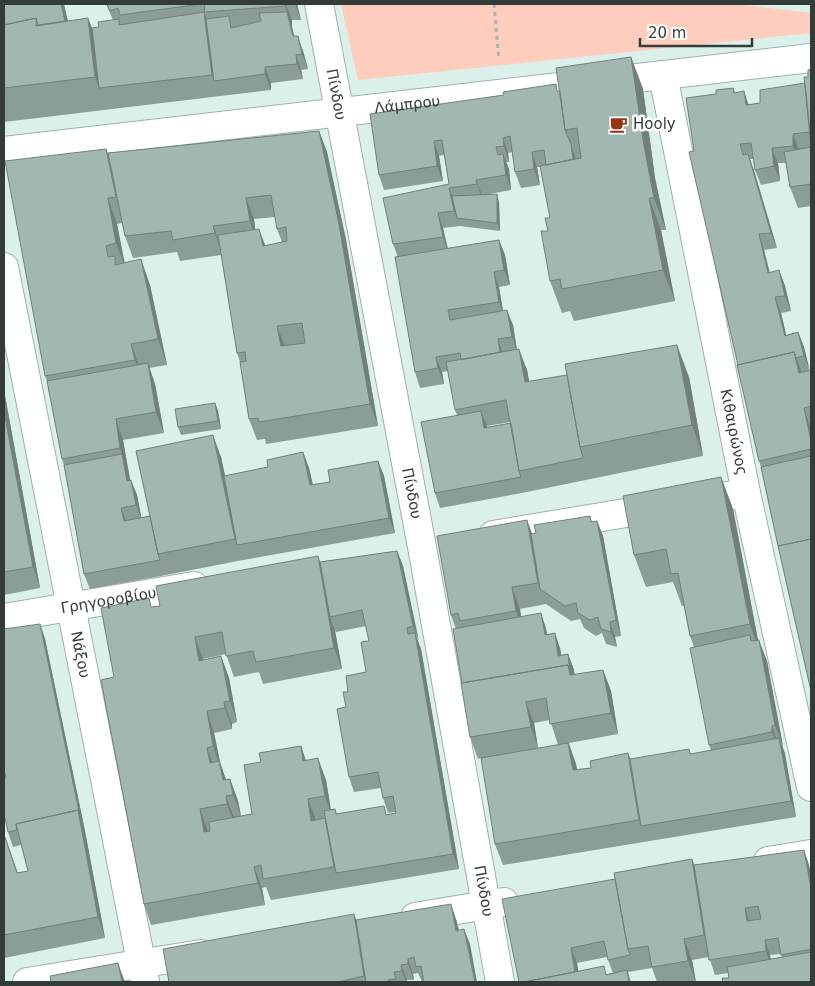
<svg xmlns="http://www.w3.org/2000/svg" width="815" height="986" viewBox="0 0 815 986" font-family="'DejaVu Sans',sans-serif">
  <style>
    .green { fill: #fecdbe }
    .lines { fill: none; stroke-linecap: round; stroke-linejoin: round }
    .street-casing { stroke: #9cb1ab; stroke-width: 30 }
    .path { stroke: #a4b5b0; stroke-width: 3; stroke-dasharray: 4 4; stroke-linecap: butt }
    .street { stroke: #fff; stroke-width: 28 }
    .wall { fill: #8b9d98; fill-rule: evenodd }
    .shaded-wall { fill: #71807c }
    .building { fill: #a2b7b1; stroke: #71807c; fill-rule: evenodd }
    .labels { text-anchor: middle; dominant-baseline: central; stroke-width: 5; stroke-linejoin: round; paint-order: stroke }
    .street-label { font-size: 15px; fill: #333c39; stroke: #fff }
    .poi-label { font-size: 15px; fill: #333c39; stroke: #fff; text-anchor: start }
  </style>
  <rect width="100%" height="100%" fill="#dbf0ea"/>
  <path class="green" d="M 341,4 L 736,4 L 811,13 L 811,33 L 358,80 Z"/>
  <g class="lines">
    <defs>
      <g id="street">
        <path id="s1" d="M 319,4 L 422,547 L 500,982"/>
        <path id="s2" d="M 663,75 L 746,493 L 811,787"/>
        <path id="s3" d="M 4,151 L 811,58"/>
        <path id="s4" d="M 4,267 L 145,982"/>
        <path d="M 493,535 L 746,493"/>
        <path id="s5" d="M 4,618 L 194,586"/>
        <path d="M 768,861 L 811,854"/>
        <path d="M 415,917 L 504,902"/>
        <path d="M 27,982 L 201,954"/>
      </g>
    </defs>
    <use href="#street" class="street-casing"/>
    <path class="path" d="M 494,4 L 499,60"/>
    <use href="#street" class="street"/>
  </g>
  <path class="wall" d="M 4,4 L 68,21 L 88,18 L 92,28 L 99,27 L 113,20 L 106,4 L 297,4 L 301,20 L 292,20 L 292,27 L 294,36 L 303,51 L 308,69 L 301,70 L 303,79 L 271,83 L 271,90 L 4,122 Z
    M 631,57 L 643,89 L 655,178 L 666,230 L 661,230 L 675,301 L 574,321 L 570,311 L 562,313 L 550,281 L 548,231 L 550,218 L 541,167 L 537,167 L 540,185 L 521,188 L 515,172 L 512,152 L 508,153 L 509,162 L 506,162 L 509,169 L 511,190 L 483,195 L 499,202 L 500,231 L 460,226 L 443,228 L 448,248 L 499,240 L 505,255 L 510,285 L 499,287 L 503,310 L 513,325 L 517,349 L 527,370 L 529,381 L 689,377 L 703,456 L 527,492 L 440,508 L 435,493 L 457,415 L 455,410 L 448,371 L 442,372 L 444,384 L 420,388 L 415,372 L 398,257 L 393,244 L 449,184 L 444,155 L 439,156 L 443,181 L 384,190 L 379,175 L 370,114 L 559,91 ZM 510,422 L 511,423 L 487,427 L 487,426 Z
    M 811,69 L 811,206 L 798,208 L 790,187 L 786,163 L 778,163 L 780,181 L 761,185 L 755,170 L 753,159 L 750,159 L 777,248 L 764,250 L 770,273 L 779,270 L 785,286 L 791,311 L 781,313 L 786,335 L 798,332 L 804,347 L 809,370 L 811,370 L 811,691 L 761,467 L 759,461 L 738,365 L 694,151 L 716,94 L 733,88 L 735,92 L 749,105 L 760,103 L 805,83 Z
    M 319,131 L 327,152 L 346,240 L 378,426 L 266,444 L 265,439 L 257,440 L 249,419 L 240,362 L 237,353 L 221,255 L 180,261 L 177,252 L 133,258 L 125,236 L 122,223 L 117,224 L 124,263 L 150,285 L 167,365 L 149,368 L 155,384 L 164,433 L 123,440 L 130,480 L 137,495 L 141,518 L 150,516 L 221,457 L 225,476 L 268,467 L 303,452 L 309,468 L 313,485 L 330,482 L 378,461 L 384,476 L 395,533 L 243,560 L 166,575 L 90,589 L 84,574 L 64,465 L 62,459 L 47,381 L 45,376 L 106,149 L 108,153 ZM 275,217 L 277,229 L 282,242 L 265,246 L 255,229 L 254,219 Z
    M 4,390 L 40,588 L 4,595 Z
    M 215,403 L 218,411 L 221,429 L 181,435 L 178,427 Z
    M 721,477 L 733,509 L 758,640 L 767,661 L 796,817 L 503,865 L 495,844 L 481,758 L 478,759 L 470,737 L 462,683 L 456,629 L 451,615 L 532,534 L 536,533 L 590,516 L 592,522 L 597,521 L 603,536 L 621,636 L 615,637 L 617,647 L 606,644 L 602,633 L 596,636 L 584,628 L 580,619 L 571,621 L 546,604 L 520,609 L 521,617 L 541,613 L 546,629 L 547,634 L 560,648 L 561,655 L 568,654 L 574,670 L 574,675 L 603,670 L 611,691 L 618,734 L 569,743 L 576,764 L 577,770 L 591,768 L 630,759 L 691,754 L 711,750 L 709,745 L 694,647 L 690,636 L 684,606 L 682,606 L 673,582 L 646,587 L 634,555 ZM 550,720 L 558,745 L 538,748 L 534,723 Z
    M 397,551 L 403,566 L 418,642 L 421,649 L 459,869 L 271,900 L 266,887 L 262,888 L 265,905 L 151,925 L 144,904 L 114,677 L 153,607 L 160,606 L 320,562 ZM 366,626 L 369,641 L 366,672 L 348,692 L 346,707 L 349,777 L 354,792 L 381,788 L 383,798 L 388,813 L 396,812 L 396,813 L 388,815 L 337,814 L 335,809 L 331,810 L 326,780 L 306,761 L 301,746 L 261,762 L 252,814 L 241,816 L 238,801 L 230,779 L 226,780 L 220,762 L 214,733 L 232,729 L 232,724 L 237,722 L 229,678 L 221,656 L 203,660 L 203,659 L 226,654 L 234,677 L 259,672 L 263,684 L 342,669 L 335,631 L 336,632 Z
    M 40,624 L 45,639 L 85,831 L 105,938 L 4,958 L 4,837 L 5,837 L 18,873 L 28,871 L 21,845 L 13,847 L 8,832 L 6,778 Z
    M 804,850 L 809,865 L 811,876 L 811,982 L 729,978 L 728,973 L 715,975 L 709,957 L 692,960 L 696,982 L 657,982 L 652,968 L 628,972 L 631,982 L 519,982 L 694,865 ZM 781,954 L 782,957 L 771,959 L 770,955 ZM 607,957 L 613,973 L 607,974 L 578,971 L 577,963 Z
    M 456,919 L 459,930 L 470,944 L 424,982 L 422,982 L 418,973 L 413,974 L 414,980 L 407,980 L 407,982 L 169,982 L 356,920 Z"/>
  <path class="shaded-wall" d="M 61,4 L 64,4 L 73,43 L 65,22 Z
    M 285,4 L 286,4 L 292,20 L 292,27 L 298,51 L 293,36 Z
    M 295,4 L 297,4 L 301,20 Z
    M 204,12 L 212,34 L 214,81 L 212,75 Z
    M 88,18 L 100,49 L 99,88 L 95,77 Z
    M 298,36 L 303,51 L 308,69 L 302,54 Z
    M 296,55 L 301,70 L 303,79 L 297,64 Z
    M 631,57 L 643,89 L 655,178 L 666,230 L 654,198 L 644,146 Z
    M 265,67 L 271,83 L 271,90 L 265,74 Z
    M 744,91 L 749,106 L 746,105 Z
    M 319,131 L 327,152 L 346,240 L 378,426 L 370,404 Z
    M 793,134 L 799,150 L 798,161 L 793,146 Z
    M 503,138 L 508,153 L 509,162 L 504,146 Z
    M 434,141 L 439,156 L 443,181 L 437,166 Z
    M 571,144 L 576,160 L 573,163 Z
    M 772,148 L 778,163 L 780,181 L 774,166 Z
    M 532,152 L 537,167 L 540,185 L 534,169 Z
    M 503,154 L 509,169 L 511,190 L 506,175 Z
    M 748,154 L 754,170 L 777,248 L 771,233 Z
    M 476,180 L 482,195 L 482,199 L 477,184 Z
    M 449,188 L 455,204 L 457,218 L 454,211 Z
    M 497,194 L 499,202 L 500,231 L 497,223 Z
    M 108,198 L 117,224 L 126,269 L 116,243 Z
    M 246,198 L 254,219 L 257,243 L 250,221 Z
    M 649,198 L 661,230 L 675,301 L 663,270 Z
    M 438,213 L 443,228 L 448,252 L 443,237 Z
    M 213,226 L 221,247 L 222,255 L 215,233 Z
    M 259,229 L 267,250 L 263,246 Z
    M 759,234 L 764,250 L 773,288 L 768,273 Z
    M 499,240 L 505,255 L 510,285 L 504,270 Z
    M 141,259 L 150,285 L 167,365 L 158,339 Z
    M 779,270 L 785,286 L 791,311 L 785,296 Z
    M 494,272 L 499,287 L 504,317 L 499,302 Z
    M 775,297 L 781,313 L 790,351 L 785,336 Z
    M 507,310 L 513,325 L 517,352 L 512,337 Z
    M 277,326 L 285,347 L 281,346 Z
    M 798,332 L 804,347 L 810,371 L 804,356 Z
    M 498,339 L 503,354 L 501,359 Z
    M 131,344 L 141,370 L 145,386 L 135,360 Z
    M 677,345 L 689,377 L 703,456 L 692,425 Z
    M 519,349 L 527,370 L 533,403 L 525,382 Z
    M 794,352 L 802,373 L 799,373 Z
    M 436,357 L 442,372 L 444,384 L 438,368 Z
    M 148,363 L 155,384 L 164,433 L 156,412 Z
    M 4,390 L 40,588 L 33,567 L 4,411 Z
    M 215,403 L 218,411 L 221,429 L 218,421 Z
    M 804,408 L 811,429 L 811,441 Z
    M 481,411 L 487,426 L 490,443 L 484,428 Z
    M 116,419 L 123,440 L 133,496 L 127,481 L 122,454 L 120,448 Z
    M 213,435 L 221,457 L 240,545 L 237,545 L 235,539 Z
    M 303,452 L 309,468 L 316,500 L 310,485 Z
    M 378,461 L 384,476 L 395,533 L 389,518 Z
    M 721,477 L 733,509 L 761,656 L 750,624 Z
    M 131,480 L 137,495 L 142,520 L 136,505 Z
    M 121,508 L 127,523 L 124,521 Z
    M 527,520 L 535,541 L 540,589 L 538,583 Z
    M 597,521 L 603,536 L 621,636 L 616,620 Z
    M 397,551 L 403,566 L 419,641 L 413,626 Z
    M 318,556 L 326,577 L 330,617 L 335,631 L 342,669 L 334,648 Z
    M 512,587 L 520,609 L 524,633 L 516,611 Z
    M 541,613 L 546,629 L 550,650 L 545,635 Z
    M 610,622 L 615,637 L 617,647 L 611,632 Z
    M 40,624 L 45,639 L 85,831 L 105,938 L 98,917 Z
    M 415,633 L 421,649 L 459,869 L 453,854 Z
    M 555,633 L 560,648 L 564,671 L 558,656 Z
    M 195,637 L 203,659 L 207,683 L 199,661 Z
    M 759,640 L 767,661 L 783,746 L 775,725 Z
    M 568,654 L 574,670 L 576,686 L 570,675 L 568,665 Z
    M 221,656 L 229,678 L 237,722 L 230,701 Z
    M 603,670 L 611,691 L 618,734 L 611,713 Z
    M 224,702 L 232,724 L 232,729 L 225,708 Z
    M 526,702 L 534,723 L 538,748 L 531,727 Z
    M 207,711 L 214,733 L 220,762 L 227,783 L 223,780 L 220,767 L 213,746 Z
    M 772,726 L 779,747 L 780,753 L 772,732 Z
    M 779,738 L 785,753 L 796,817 L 791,801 Z
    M 568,743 L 576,764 L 581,792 L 573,770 Z
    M 301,746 L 308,767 L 303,761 Z
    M 207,748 L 215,769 L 210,763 Z
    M 628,753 L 636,774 L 641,826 L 639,820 Z
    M 318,758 L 326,780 L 332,817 L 325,796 Z
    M 230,779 L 238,801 L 241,816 L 233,795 Z
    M 226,796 L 234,818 L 235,826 L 227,804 Z
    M 308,799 L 316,820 L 311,821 Z
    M 200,809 L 208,831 L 212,853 L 204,832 Z
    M 325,818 L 333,839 L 336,873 L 334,867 Z
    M 804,850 L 809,865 L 811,876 L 811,888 Z
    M 692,859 L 700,880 L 712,956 L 704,935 Z
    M 254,867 L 262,888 L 265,905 L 258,883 Z
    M 451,904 L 456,919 L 462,946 L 456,931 Z
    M 745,908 L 750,924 L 747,921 Z
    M 354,914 L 362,935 L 366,982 L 364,976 Z
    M 464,929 L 470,944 L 477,982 L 475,982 Z
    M 684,939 L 692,960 L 696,982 L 688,961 Z
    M 765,940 L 770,955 L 771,967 L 766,951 Z
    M 571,948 L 577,963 L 580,982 L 577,978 Z
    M 408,959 L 413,974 L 414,980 L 408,964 Z
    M 118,963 L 125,982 L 122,982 Z
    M 401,965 L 407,980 L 407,982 L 406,982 L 402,971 Z"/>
  <path class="building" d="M 4,4 L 61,4 L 65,21 L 38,25 L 36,18 L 4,25 Z
    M 107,4 L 201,4 L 120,15 L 118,8 L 110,11 Z
    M 205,4 L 285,4 L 285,6 L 204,12 Z
    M 204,12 L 212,75 L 99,88 L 92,28 L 99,27 L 98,22 L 119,19 L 119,25 Z
    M 287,12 L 293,36 L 298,36 L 302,54 L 296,55 L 297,64 L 265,67 L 265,74 L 214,81 L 206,19 L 229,16 L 231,28 L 261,21 L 259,13 Z
    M 36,18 L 36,26 L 88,18 L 95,77 L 4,88 L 4,25 Z
    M 631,57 L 644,146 L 654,198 L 649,198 L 663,270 L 562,289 L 560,279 L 550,281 L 541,231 L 548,231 L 545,218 L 550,218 L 540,166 L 581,158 L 577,128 L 565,130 L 556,68 Z
    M 811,69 L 811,184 L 790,187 L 784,152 L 811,147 L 804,77 L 808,77 L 808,70 Z
    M 805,83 L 810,132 L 793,134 L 793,146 L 772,148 L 774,166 L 755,170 L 751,143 L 740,144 L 743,155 L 748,154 L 771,233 L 759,234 L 768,273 L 779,270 L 785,296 L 775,297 L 785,336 L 798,332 L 804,356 L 796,358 L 794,352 L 738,365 L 689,152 L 694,151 L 686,98 L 716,94 L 716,90 L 733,88 L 734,93 L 744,91 L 746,105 L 760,103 L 760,90 Z
    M 556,84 L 557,91 L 560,91 L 565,130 L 571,144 L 573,159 L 546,165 L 544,150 L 532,152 L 534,169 L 515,172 L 510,136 L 503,138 L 504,146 L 496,147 L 498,155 L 503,154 L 506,175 L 476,180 L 477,184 L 449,188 L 454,211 L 438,213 L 443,237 L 393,244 L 383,198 L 449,184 L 442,140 L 434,141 L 437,166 L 379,175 L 370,114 L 504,95 L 503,92 Z
    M 319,131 L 338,219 L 370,404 L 259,422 L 258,418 L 249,419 L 240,362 L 246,361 L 245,352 L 237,353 L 218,235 L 259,229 L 263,246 L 287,241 L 286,227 L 277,229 L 271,195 L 246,198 L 250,221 L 213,226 L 215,233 L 173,240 L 171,231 L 125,236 L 108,153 ZM 302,323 L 305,343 L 281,346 L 277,326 Z
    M 106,149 L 116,197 L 108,198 L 116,243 L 106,246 L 108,257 L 115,256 L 115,265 L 141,259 L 158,339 L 131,344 L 135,360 L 45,376 L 5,161 Z
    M 497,194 L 497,223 L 457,218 L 452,196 Z
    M 499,240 L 504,270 L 494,272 L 499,302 L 448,310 L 450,320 L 507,310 L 512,337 L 498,339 L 500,352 L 461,360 L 460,353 L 436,357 L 438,368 L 415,372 L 395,257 Z
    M 677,345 L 692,425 L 580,447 L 565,364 Z
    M 519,349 L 525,382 L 567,375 L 580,447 L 583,458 L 519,471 L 506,400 L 455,410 L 446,362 Z
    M 794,352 L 799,373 L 811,370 L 811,406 L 804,408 L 811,441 L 811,449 L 759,461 L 737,365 Z
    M 148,363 L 156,412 L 116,419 L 120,448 L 62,459 L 47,381 Z
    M 215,403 L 218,421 L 178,427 L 175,409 Z
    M 4,411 L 33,567 L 4,572 Z
    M 481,411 L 484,428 L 511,423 L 519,471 L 521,477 L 435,493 L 421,422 Z
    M 213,435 L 235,539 L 158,554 L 136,451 Z
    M 303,452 L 310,485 L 330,482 L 328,470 L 378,461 L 389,518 L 237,545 L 224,476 L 268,467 L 267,460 Z
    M 122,454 L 127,481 L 131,480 L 136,505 L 121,508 L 124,521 L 150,516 L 158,554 L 160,560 L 84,574 L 64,465 Z
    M 811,456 L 811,539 L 778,546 L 761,467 Z
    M 721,477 L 750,624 L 690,636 L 678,573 L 671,574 L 666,549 L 634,555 L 623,496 Z
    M 590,516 L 591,522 L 597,521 L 616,620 L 610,622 L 611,632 L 601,629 L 598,617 L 590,620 L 578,613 L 576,603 L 565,606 L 540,589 L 531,534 L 536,533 L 534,525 Z
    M 527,520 L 538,583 L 512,587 L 516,611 L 460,621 L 458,613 L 451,615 L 437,536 Z
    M 811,539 L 811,691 L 778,546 Z
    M 397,551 L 413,626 L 407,628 L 408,634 L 415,633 L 453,854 L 336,873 L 324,811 L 335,809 L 336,814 L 384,806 L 386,815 L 396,813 L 393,796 L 383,798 L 378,772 L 349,777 L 337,709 L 346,707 L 343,692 L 348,692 L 346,676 L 366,672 L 361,642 L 369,641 L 362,610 L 330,617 L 320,562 Z
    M 318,556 L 334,648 L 256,662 L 253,651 L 226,656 L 222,632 L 195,637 L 199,661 L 221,656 L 230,701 L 224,702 L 225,708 L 207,711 L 213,746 L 207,748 L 210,763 L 219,761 L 223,780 L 230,779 L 233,795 L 226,796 L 227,804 L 200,809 L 204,832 L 210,831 L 209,822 L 252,814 L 244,765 L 261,762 L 259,753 L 301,746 L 303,761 L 318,758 L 325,796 L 308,799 L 311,821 L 325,818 L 334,867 L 263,879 L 261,865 L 254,867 L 258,883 L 144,904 L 101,680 L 114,677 L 101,608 L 149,598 L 151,607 L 160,606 L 156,586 Z
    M 541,613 L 545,635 L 555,633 L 558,656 L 568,654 L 570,671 L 568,665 L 462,683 L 453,629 Z
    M 40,624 L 80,816 L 78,810 L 16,824 L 17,830 L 8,832 L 4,814 L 4,779 L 6,778 L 4,769 L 4,629 Z
    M 750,635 L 751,641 L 759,640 L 775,725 L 772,726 L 772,732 L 709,745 L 690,648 Z
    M 568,665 L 570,675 L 603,670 L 611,713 L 550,724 L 546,698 L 526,702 L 531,727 L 470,737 L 461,683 Z
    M 779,738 L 791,801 L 641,826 L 630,759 L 689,749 L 690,754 Z
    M 568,743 L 573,770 L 591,768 L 590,761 L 628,753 L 639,820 L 495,844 L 481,758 Z
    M 78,810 L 98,917 L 4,935 L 4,837 L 5,837 L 17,873 L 28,871 L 16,824 Z
    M 804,850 L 811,888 L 811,949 L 781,955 L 778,938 L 765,940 L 766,951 L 709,960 L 694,865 ZM 758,906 L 761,919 L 747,921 L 745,908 Z
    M 692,859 L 704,935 L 684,939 L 688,961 L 652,967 L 648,946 L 628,949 L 614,873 Z
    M 615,879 L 628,949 L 630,955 L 608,960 L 604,941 L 571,948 L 575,972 L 524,982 L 519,982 L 502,899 Z
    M 451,904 L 456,931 L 464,929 L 475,982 L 424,982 L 421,966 L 416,967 L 414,957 L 408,959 L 408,964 L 401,965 L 402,971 L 394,972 L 396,979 L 388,980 L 389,982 L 366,982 L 356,920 Z
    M 354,914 L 364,976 L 338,982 L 169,982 L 163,949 Z
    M 811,952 L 811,982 L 723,982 L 722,978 L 729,978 L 727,967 Z
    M 118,963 L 122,982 L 51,982 L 50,976 Z
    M 604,966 L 606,975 L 627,970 L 629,982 L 524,982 Z"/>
  <defs>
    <symbol id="cafe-bare" viewBox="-9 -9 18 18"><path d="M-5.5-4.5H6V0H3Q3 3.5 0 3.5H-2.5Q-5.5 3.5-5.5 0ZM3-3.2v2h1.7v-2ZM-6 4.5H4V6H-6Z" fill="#9a3310" stroke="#fff" stroke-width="2.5" paint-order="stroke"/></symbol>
  </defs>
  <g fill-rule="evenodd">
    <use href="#cafe-bare" x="606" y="112" width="25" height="25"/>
  </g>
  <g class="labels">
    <g class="street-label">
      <text stroke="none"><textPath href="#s1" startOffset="92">Πίνδου</textPath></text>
      <text stroke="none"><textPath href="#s3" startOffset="406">Λάμπρου</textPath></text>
      <text stroke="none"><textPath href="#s2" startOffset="364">Κιθαιρώνος</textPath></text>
      <text stroke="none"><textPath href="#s1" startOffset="498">Πίνδου</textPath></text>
      <text stroke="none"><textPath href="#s5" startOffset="106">Γρηγοροβίου</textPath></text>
      <text stroke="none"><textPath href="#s4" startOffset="395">Νάξου</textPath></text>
      <text stroke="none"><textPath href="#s1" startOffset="902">Πίνδου</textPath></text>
    </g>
    <g class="poi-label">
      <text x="633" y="124">Hooly</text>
    </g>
  </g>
  <rect width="815" height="986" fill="none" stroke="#333c39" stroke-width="10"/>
  <path d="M640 38v8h112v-8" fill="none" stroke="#333c39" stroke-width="2.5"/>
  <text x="648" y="38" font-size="15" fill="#333c39" stroke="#ffffff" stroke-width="4" paint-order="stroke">20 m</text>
</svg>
